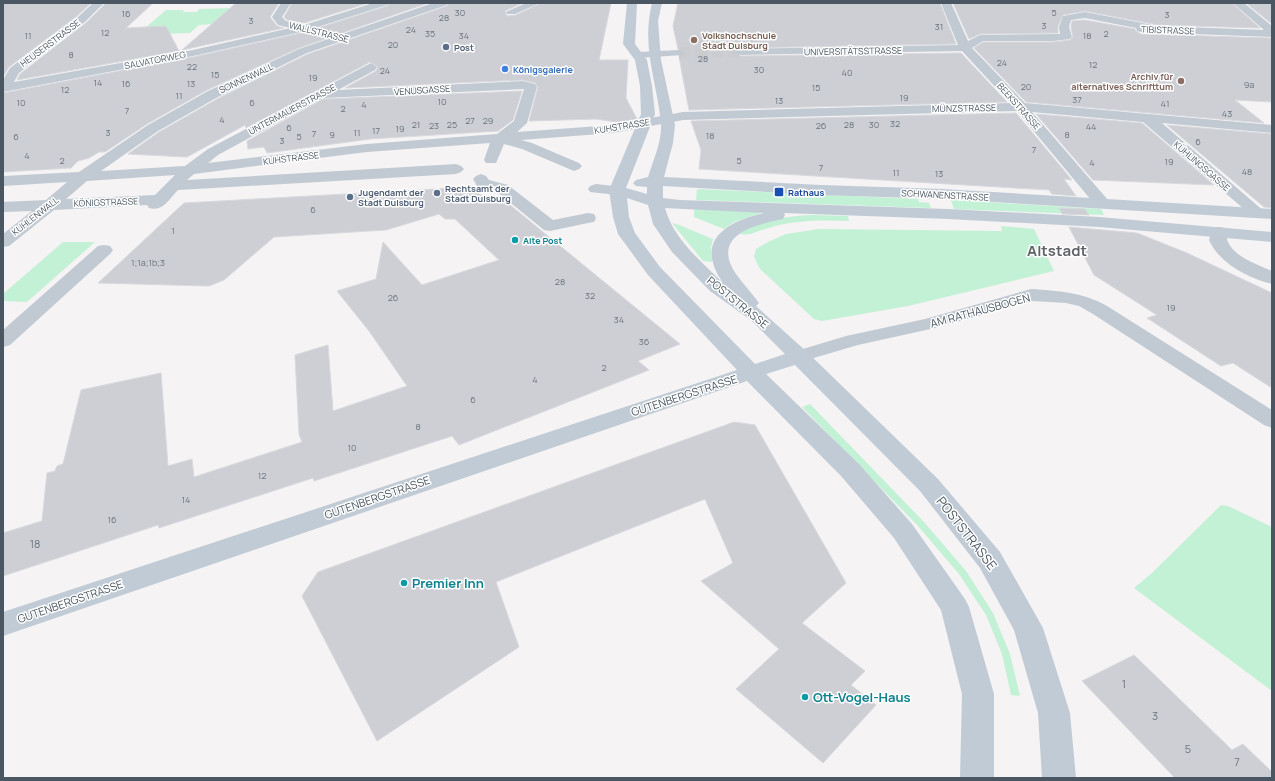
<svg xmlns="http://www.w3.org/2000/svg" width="1275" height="781" viewBox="0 0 1275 781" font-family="Manrope,sans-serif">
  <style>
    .green { fill: #c3f1d5 }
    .building { fill: #cdcfd5; stroke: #d7d9de }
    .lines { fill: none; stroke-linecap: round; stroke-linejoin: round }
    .street-tunnel { stroke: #caccce; stroke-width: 11; stroke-dasharray: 11 5.5; stroke-linecap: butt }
    .street { fill: #c1cad2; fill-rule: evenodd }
    .secondary { fill: #c1cbd6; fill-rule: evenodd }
    .education-dot { fill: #8d6e63; stroke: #fff; stroke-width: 1.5 }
    .service-dot { fill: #5c6f8a; stroke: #fff; stroke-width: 1.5 }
    .shop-dot { fill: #3f7fe0; stroke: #fff; stroke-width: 1.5 }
    .transit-dot { fill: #1a4fb4; stroke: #fff; stroke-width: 1.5 }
    .culture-dot { fill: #0f9aa8; stroke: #fff; stroke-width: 1.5 }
    .labels { text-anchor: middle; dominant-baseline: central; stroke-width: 3; stroke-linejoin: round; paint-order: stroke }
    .number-label { font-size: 9px; fill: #6b747e }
    .far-street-label { font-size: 9px; fill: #4a5661; stroke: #fff }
    .far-education-label { font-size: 9px; font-weight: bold; fill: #785e54; stroke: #fff; text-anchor: start }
    .far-service-label { font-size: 9px; font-weight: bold; fill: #4e5e75; stroke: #fff; text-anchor: start }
    .far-shop-label { font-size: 9px; font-weight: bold; fill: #366cbe; stroke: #fff; text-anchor: start }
    .far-transit-label { font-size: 9px; font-weight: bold; fill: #164399; stroke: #fff; text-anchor: start }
    .far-culture-label { font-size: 9px; font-weight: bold; fill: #0d838f; stroke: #fff; text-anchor: start }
    .street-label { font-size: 11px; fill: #4a5661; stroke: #fff }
    .near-number-label { font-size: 11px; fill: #6b747e }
    .near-street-label { font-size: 13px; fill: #4a5661; stroke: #fff }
    .near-culture-label { font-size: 13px; font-weight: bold; fill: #0d838f; stroke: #fff; text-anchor: start }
    .district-label { font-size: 15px; font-weight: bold; fill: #5f6368; stroke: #fff }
  </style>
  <rect width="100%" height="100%" fill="#f5f3f3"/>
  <path class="green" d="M 230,8 L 214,24 L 199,25 L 190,33 L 137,35 L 166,10 L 184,10 L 183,12 L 197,12 L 199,9 Z
    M 697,189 L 918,199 L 919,202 L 929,203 L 931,208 L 696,200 Z
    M 951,200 L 1101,209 L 1104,215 L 954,209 Z
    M 694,208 L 764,212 L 734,222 L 724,229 L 694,217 Z
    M 812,215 L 848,216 L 849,221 C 820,220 792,220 765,229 C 754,232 749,237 738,233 C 760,220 787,216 812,215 Z
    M 672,223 L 679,225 L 713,239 L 711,247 L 712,262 L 703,261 Z
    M 1001,226 L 1034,229 L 1054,271 L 908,306 L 822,321 L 814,319 L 760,269 L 754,257 L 756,249 L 768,242 L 786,234 L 819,229 L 1002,231 Z
    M 63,242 L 95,242 L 27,302 L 3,301 L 3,294 Z
    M 810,404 L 924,522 L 966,571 L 993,613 L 1010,654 L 1020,696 L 1011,695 L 1002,654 L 986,615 L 959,574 L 918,526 L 802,407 Z
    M 1221,505 L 1228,506 L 1272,527 L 1272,691 L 1134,588 L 1152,573 Z"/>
  <path class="building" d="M 3,3 L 91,3 L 77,16 L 9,67 L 3,77 Z
    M 106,3 L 153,3 L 126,28 L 166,26 L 179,51 L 17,80 L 20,74 L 87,22 Z
    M 236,3 L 279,3 L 270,17 L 277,26 L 284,28 L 182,50 Z
    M 292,3 L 368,3 L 304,23 L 287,20 L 284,17 Z
    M 389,3 L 428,3 L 299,48 L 207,90 L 147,124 L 105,152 L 99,152 L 89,158 L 78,161 L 71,168 L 3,172 L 3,93 L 193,57 L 305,32 L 387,6 Z
    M 449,3 L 522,3 L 505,11 L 507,16 L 516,15 L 541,3 L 611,3 L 599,60 L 628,60 L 626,98 L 637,119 L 616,122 L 596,119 L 529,121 L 538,87 L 535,83 L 523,80 L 345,88 L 376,71 L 378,67 L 370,62 L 246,128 L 245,125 L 187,157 L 128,154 L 159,132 L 219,98 L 308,54 L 447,6 Z
    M 678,3 L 940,3 L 956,44 L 741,48 L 734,53 L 741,56 L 961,53 L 1007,102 L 689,110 L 679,57 L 684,56 L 686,53 L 678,49 L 673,26 Z
    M 953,3 L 1232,3 L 1260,28 L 1158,25 L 1085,11 L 1063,15 L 1058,26 L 1058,33 L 980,34 L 969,39 Z
    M 1246,3 L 1272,3 L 1272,24 Z
    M 1085,20 L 1135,29 L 1137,32 L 1141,34 L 1272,38 L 1272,102 L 1235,100 L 1264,123 L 1026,102 L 974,48 L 983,42 L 1053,42 L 1070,40 L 1073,37 L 1071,27 L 1072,21 Z
    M 522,91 L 513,120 L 498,131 L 370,139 L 267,153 L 264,147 L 248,149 L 247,141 L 323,99 Z
    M 1016,113 L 1072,180 L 1064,179 L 1076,196 L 1052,194 L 1049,190 L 699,169 L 701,150 L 691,121 Z
    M 1036,114 L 1142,123 L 1214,185 L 1093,180 Z
    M 1167,125 L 1272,134 L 1272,208 L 1264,207 Z
    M 472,187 L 487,200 L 499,196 L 680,344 L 638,361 L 649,370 L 459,445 L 452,436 L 314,481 L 313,478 L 159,528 L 158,525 L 3,576 L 3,533 L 42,521 L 47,473 L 55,471 L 57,466 L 63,464 L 81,390 L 161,373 L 168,466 L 192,459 L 194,477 L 302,442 L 299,434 L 295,355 L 328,345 L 333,411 L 407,386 L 369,331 L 337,291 L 376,279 L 383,242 L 422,285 L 499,260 L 455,219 L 445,219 L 439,214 L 386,230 L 274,237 L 224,280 L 209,286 L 98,283 L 184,203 Z
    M 1059,208 L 1085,209 L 1089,215 L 1062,214 Z
    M 1069,227 L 1137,233 L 1187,253 L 1272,293 L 1272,388 L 1233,363 L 1221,366 L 1147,318 L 1157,315 L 1094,275 Z
    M 734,422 L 755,425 L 846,583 L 802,623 L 865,671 L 851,685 L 876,705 L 823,763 L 736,689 L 779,649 L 701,581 L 733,563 L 705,499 L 496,582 L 519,647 L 377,741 L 302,596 L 318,572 Z
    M 1134,655 L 1232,750 L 1243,744 L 1272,772 L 1272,778 L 1175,778 L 1082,681 Z"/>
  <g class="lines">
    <path class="street-tunnel" d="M 679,53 L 741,52"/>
    <path class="street" d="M 93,3 L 104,3 L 86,21 L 19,73 L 14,82 L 193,50 L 290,28 L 278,25 L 272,17 L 281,3 L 291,3 L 282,17 L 286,21 L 304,25 L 373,3 L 388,3 L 387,5 L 305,31 L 193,56 L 3,92 L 3,80 L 10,68 L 78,17 Z
      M 433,3 L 448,3 L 447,5 L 307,53 L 218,97 L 158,131 L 101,171 L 185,166 L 208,149 L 371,63 L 377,67 L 375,70 L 338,90 L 523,81 L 535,84 L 537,87 L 527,123 L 517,132 L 613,125 L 683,112 L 1010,103 L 962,51 L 741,55 L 735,52 L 741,49 L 958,45 L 941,3 L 951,3 L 968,41 L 980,35 L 1060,34 L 1059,27 L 1063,16 L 1085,12 L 1158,26 L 1264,30 L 1233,3 L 1244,3 L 1272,26 L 1272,37 L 1141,32 L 1137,31 L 1136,28 L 1085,18 L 1071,20 L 1069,27 L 1072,37 L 1070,39 L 1053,41 L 983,41 L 972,48 L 1025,103 L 1272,125 L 1272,133 L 1162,123 L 1266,213 L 1264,216 L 1258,218 L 1252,216 L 1143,122 L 1032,112 L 1108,200 L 1110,203 L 1108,206 L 1102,208 L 1096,206 L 1017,111 L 683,120 L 613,133 L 521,140 L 532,143 L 579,163 L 582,166 L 579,169 L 574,171 L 522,149 L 504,144 L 496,163 L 486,163 L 484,160 L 490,143 L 367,152 L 194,174 L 187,180 L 456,164 L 461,166 L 464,169 L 461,172 L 456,174 L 178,190 C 169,199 163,212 149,208 L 147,205 L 54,210 L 9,246 L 3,247 L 3,234 L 32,211 L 3,212 L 3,202 L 46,200 L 67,182 L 3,186 L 3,176 L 79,172 L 148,125 L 208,91 L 299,49 ZM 524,89 L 514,121 L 497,134 L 367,144 L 208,163 L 218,155 L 323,98 ZM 175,175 L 155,195 L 66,199 L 87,181 Z
      M 526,3 L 540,3 L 515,14 L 507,14 L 506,12 Z
      M 679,50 L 685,53 L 683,55 L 638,58 L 632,55 L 638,52 Z
      M 481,174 L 486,176 L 489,180 L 508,185 L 553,220 L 588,213 L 594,214 L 596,218 L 594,222 L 588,223 L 550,231 L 544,230 L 496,191 L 477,186 L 473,179 L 476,176 Z
      M 596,184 L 623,187 L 625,190 L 623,193 L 617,195 L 590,192 L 588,189 L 590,186 Z
      M 1219,227 L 1225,228 L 1228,232 L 1227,240 C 1234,257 1256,264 1272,271 L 1272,284 C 1248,278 1219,263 1209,240 L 1213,228 Z
      M 104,245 L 110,246 L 113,250 L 110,254 L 10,345 L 3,347 L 3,330 L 98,246 Z
      M 1031,289 C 1058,291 1083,292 1107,306 L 1272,410 L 1272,428 L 1264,425 L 1093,314 L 1079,306 L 1066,303 L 1032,301 L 935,328 L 858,345 L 800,362 L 793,360 L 790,356 L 793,352 L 846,336 L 925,319 Z"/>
    <path class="secondary" d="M 627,3 L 637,3 L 635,44 L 647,60 L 652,86 L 655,114 L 626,188 L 647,194 L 647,187 L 636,186 L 633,183 L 636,180 L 648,177 C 653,161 662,141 661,124 C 657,81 641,48 652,3 L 662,3 L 658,21 L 661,60 L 675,125 L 673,143 L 664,177 L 821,185 L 943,189 L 1272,209 L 1272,219 L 943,199 L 821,195 L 663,186 L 663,198 L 680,200 L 948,209 L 1099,217 L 1272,232 L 1272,242 L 1099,227 L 948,219 L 784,213 L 785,215 L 783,219 C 755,225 710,235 736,274 C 743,284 752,293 759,303 L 756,306 L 807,352 L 938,479 L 1000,552 L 1043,628 L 1070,713 L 1076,778 L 1042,778 L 1038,713 L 1014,630 L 980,568 L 920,491 L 795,365 L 766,374 L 859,464 L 912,524 L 965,599 L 969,607 L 994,694 L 994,778 L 960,778 L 962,694 L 941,610 L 894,538 L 841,476 L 747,381 L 3,636 L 3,612 L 737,370 L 648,275 L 618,234 L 613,217 L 609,190 L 641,114 L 640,86 L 635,60 L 623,44 ZM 627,198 L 648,205 L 653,224 L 672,252 L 710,291 L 752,321 L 785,354 L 755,364 L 660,267 L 635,233 L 629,217 ZM 665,208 L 764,213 C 725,222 694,241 723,283 C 700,260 674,240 665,208 Z"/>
  </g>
  <g class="education-dot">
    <circle cx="694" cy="40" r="4"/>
    <circle cx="1181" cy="81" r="4"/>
  </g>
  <g class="service-dot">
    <circle cx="446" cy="47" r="4"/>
    <circle cx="437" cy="193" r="4"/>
    <circle cx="350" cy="197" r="4"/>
  </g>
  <circle class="shop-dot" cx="505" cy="69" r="4"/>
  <rect class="transit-dot" x="774" y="187" width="10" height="10" rx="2"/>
  <g class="culture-dot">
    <circle cx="515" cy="240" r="4"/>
    <circle cx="404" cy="583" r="4"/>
    <circle cx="805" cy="697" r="4"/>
  </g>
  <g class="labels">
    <g class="number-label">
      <text x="460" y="12">30</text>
      <text x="1054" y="12">5</text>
      <text x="126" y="13">16</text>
      <text x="1167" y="14">3</text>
      <text x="444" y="17">28</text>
      <text x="251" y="20">3</text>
      <text x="1044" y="25">3</text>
      <text x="939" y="26">31</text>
      <text x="411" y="29">24</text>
      <text x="105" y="32">12</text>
      <text x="430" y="33">35</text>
      <text x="1106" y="33">2</text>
      <text x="28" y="35">11</text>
      <text x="464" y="35">34</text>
      <text x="1087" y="35">18</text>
      <text x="393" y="44">20</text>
      <text x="71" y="54">8</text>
      <text x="703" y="58">28</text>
      <text x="1002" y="62">24</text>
      <text x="1093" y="64">12</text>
      <text x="192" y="66">22</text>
      <text x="759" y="69">30</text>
      <text x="385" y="70">24</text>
      <text x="847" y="72">40</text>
      <text x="215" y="74">15</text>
      <text x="313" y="77">19</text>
      <text x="98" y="82">14</text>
      <text x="126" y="83">16</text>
      <text x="191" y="83">13</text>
      <text x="1249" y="84">9a</text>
      <text x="1026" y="86">20</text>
      <text x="816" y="87">15</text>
      <text x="65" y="89">12</text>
      <text x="179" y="95">11</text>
      <text x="904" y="97">19</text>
      <text x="1077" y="99">37</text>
      <text x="779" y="100">13</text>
      <text x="442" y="101">10</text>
      <text x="21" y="102">10</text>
      <text x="252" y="102">6</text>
      <text x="1165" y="103">41</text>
      <text x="364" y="104">4</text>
      <text x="343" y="108">2</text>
      <text x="127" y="110">7</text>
      <text x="1227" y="113">43</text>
      <text x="222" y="119">4</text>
      <text x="470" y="120">27</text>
      <text x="488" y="120">29</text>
      <text x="895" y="123">32</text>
      <text x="416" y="124">21</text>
      <text x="452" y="124">25</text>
      <text x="849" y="124">28</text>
      <text x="874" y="124">30</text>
      <text x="434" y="125">23</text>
      <text x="821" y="125">26</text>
      <text x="1091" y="126">44</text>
      <text x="289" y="127">6</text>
      <text x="400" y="128">19</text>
      <text x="376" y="130">17</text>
      <text x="108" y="132">3</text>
      <text x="357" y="132">11</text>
      <text x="314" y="133">7</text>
      <text x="332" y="134">9</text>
      <text x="1067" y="134">8</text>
      <text x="710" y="135">18</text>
      <text x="16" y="136">6</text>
      <text x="299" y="136">5</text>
      <text x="282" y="140">3</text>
      <text x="1198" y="141">6</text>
      <text x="1034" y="149">7</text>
      <text x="27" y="155">4</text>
      <text x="62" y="160">2</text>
      <text x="739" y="160">5</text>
      <text x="1169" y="161">19</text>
      <text x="1092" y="162">4</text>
      <text x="821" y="167">7</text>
      <text x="1247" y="171">48</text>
      <text x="896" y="172">11</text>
      <text x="939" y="173">13</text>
      <text x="313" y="209">6</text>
      <text x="173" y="230">1</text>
      <text x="148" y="262">1;1a;1b;3</text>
      <text x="560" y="281">28</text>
      <text x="590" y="295">32</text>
      <text x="393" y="297">26</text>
      <text x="1171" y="307">19</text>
      <text x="619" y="319">34</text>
      <text x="644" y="341">36</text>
      <text x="604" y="367">2</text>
      <text x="535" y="379">4</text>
      <text x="473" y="399">6</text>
      <text x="418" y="426">8</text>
      <text x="352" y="447">10</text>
      <text x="262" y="475">12</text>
      <text x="186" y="499">14</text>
      <text x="112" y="519">16</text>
    </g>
    <g class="far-street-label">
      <text transform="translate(1168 30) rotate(2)">TIBISTRASSE</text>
      <text transform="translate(319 32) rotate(14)">WALLSTRASSE</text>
      <text transform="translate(50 43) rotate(-37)">HEUSERSTRASSE</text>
      <text transform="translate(853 51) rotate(-1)">UNIVERSITÄTSSTRASSE</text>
      <text transform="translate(155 60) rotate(-11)">SALVATORWEG</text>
      <text transform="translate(246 78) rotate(-25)">SONNENWALL</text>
      <text transform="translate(422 90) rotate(-4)">VENUSGASSE</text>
      <text transform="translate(1019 106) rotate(48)">BEEKSTRASSE</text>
      <text transform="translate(964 108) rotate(-1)">MÜNZSTRASSE</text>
      <text transform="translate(292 109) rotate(-28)">UNTERMAUERSTRASSE</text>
      <text transform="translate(622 126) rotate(-9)">KUHSTRASSE</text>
      <text transform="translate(291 158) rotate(-7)">KUHSTRASSE</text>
      <text transform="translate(1202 166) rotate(41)">KÜHLINGSGASSE</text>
      <text transform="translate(945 195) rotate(3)">SCHWANENSTRASSE</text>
      <text transform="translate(106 202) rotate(-2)">KÖNIGSTRASSE</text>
      <text transform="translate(35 216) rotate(-38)">KUHLENWALL</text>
    </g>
    <g class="far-education-label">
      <text x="702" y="35">Volkshochschule<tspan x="702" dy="10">Stadt Duisburg</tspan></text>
      <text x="1173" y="76" text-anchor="end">Archiv für<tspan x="1173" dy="10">alternatives Schrifttum</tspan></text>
    </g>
    <g class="far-service-label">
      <text x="454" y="47">Post</text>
      <text x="445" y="188">Rechtsamt der<tspan x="445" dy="10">Stadt Duisburg</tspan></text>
      <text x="358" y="192">Jugendamt der<tspan x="358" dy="10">Stadt Duisburg</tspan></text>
    </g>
    <g class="far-shop-label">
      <text x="513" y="69">Königsgalerie</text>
    </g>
    <g class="far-transit-label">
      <text x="788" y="192">Rathaus</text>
    </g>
    <g class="far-culture-label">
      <text x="523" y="240">Alte Post</text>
    </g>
    <g class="street-label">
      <text transform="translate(738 302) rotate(39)">POSTSTRASSE</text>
      <text transform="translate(980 310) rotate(-15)">AM RATHAUSBOGEN</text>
      <text transform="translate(684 395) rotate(-18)">GUTENBERGSTRASSE</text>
      <text transform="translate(377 497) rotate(-19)">GUTENBERGSTRASSE</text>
      <text transform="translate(70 601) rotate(-19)">GUTENBERGSTRASSE</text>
    </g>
    <g class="near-number-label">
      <text x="35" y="543">18</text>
      <text x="1124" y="683">1</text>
      <text x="1155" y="715">3</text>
      <text x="1188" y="748">5</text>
      <text x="1237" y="761">7</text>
    </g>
    <g class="near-street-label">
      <text transform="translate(967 533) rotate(52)">POSTSTRASSE</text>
    </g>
    <g class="near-culture-label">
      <text x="412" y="583">Premier Inn</text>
      <text x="813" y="697">Ott-Vogel-Haus</text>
    </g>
    <g class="district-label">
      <text x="1057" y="250">Altstadt</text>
    </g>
  </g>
  <rect width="1275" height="781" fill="none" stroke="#4a5661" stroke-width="8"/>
</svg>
